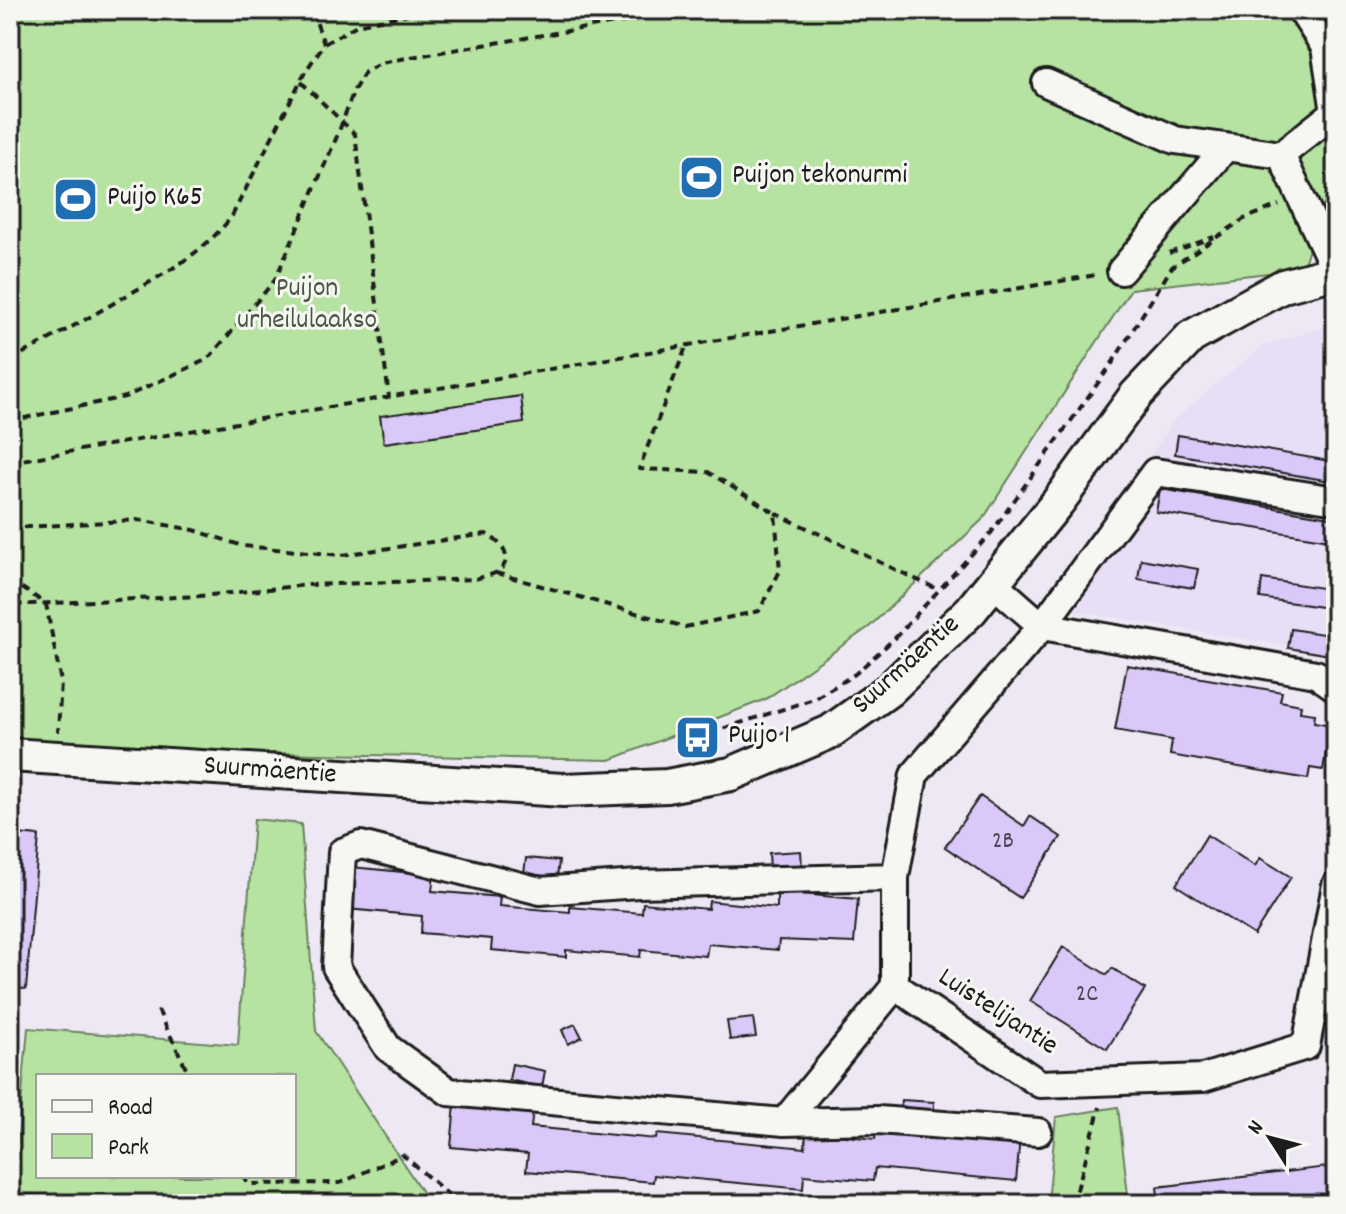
<svg xmlns="http://www.w3.org/2000/svg" width="1346" height="1214" viewBox="0 0 1346 1214" font-family="Dekko,sans-serif">
  <style>
    .built { fill: #e8def6 }
    .green { fill: #b6e3a1; stroke: #69805e; stroke-width: 2; fill-rule: evenodd }
    .building { fill: #dac8f9; stroke: #1c1c1c; stroke-width: 2 }
    .lines { fill: none; stroke-linecap: round; stroke-linejoin: round }
    .minor-casing { stroke: #1c1c1c; stroke-width: 32 }
    .major-casing { stroke: #1c1c1c; stroke-width: 38 }
    .path { stroke: #1c1c1c; stroke-width: 4; stroke-dasharray: 8 6; stroke-linecap: butt }
    .minor { stroke: #f6f6f2; stroke-width: 26 }
    .major { stroke: #f6f6f2; stroke-width: 32 }
    .labels { text-anchor: middle; dominant-baseline: central; stroke-width: 6; stroke-linejoin: round; paint-order: stroke }
    .number-label { font-size: 24px; fill: #4c4753 }
    .poi-label { font-size: 28px; fill: #1c1c1c; stroke: #f6f6f2; text-anchor: start }
    .park-label { font-size: 28px; fill: #4a5844; stroke: #f6f6f2 }
    .street-label { font-size: 28px; fill: #1c1c1c; stroke: #f6f6f2 }
  </style>
  <rect width="100%" height="100%" fill="#eee8f4"/>
  <filter id="ink" filterUnits="userSpaceOnUse"><feTurbulence type="fractalNoise" baseFrequency=".0125" numOctaves="2"/><feDisplacementMap in="SourceGraphic" scale="16" xChannelSelector="R" yChannelSelector="G"/><feConvolveMatrix kernelMatrix="1 2 1 2 8 2 1 2 1" color-interpolation-filters="sRGB"/></filter>
  <g filter="url(#ink)">
    <path class="built" d="M 1336,324 L 1336,654 L 1049,607 L 1175,419 L 1262,346 Z"/>
    <path class="green" d="M 10,10 L 1336,10 L 1336,171 L 1302,269 L 1131,289 L 983,519 L 869,627 L 766,699 L 610,760 L 179,751 L 29,741 L 10,739 Z
      M 254,819 L 301,824 L 316,1031 L 430,1204 L 142,1204 L 13,1193 L 28,1028 L 238,1045 ZM 294,1076 L 294,1176 L 38,1176 L 38,1076 Z
      M 1118,1107 L 1129,1204 L 1048,1204 L 1056,1117 Z"/>
    <path class="building" d="M 521,396 L 524,423 L 384,443 L 380,416 Z
      M 1178,435 L 1336,462 L 1336,482 L 1175,454 Z
      M 1160,489 L 1336,518 L 1336,541 L 1156,512 Z
      M 1141,559 L 1198,569 L 1194,588 L 1138,579 Z
      M 1262,579 L 1336,590 L 1336,609 L 1260,598 Z
      M 1291,629 L 1336,636 L 1336,656 L 1288,648 Z
      M 1127,665 L 1282,692 L 1280,701 L 1301,705 L 1300,712 L 1315,714 L 1314,722 L 1331,725 L 1323,770 L 1310,768 L 1308,779 L 1170,755 L 1172,740 L 1115,730 Z
      M 980,796 L 1024,826 L 1030,816 L 1061,837 L 1020,898 L 945,847 Z
      M 17,834 L 39,836 L 26,989 L 10,988 L 10,926 Z
      M 1207,835 L 1255,866 L 1260,858 L 1291,877 L 1254,935 L 1176,885 Z
      M 801,851 L 802,867 L 770,869 L 769,853 Z
      M 526,858 L 559,861 L 557,877 L 524,874 Z
      M 351,867 L 434,875 L 432,891 L 500,897 L 499,906 L 570,912 L 570,907 L 642,913 L 643,903 L 708,909 L 709,901 L 777,908 L 777,892 L 858,899 L 854,943 L 779,940 L 778,950 L 708,944 L 706,956 L 641,950 L 640,957 L 566,950 L 566,957 L 491,950 L 492,939 L 421,933 L 422,916 L 347,909 Z
      M 1063,947 L 1107,975 L 1112,968 L 1145,989 L 1107,1049 L 1030,1001 Z
      M 753,1018 L 756,1037 L 730,1040 L 727,1021 Z
      M 575,1024 L 582,1037 L 568,1044 L 562,1030 Z
      M 10,1047 L 18,1048 L 14,1110 L 10,1109 Z
      M 512,1064 L 545,1071 L 542,1087 L 509,1080 Z
      M 901,1100 L 934,1102 L 933,1118 L 900,1116 Z
      M 455,1104 L 533,1111 L 531,1127 L 656,1139 L 657,1134 L 805,1148 L 806,1132 L 875,1139 L 877,1126 L 1020,1138 L 1016,1181 L 875,1168 L 873,1181 L 804,1175 L 803,1189 L 654,1175 L 653,1182 L 526,1171 L 528,1154 L 451,1147 Z
      M 1336,1166 L 1336,1204 L 1159,1204 L 1157,1187 Z"/>
    <g class="lines">
      <defs>
        <path id="minor" d="M 1301,10 L 1325,47 L 1335,112 L 1281,155 L 1336,272
          M 1046,83 L 1175,140 L 1281,155
          M 1121,271 L 1226,147
          M 1336,500 L 1155,472 L 1042,626 L 914,775 L 895,877 L 895,986 L 1040,1084 L 1203,1078 L 1306,1046 L 1336,885
          M 993,583 L 1042,626 L 1316,674 L 1336,688
          M 895,877 L 638,884 L 540,891 L 361,845 L 342,852 L 336,967 L 388,1048 L 449,1092 L 784,1122 L 895,986
          M 784,1122 L 878,1120 L 1038,1132"/>
        <path id="major" d="M 10,755 L 563,790 L 667,786 L 731,774 L 830,732 L 889,690 L 971,610 L 1058,502 L 1136,395 L 1191,337 L 1283,286 L 1336,272"/>
      </defs>
      <use href="#minor" class="minor-casing"/>
      <use href="#major" class="major-casing"/>
      <path class="path" d="M 312,10 L 324,44
        M 301,82 L 355,134 L 389,397
        M 1326,190 L 1336,186
        M 1169,253 L 1214,237
        M 10,360 C 49,340 87,319 124,297 C 164,274 204,253 232,216 L 305,72 L 324,44 L 357,25 L 427,10
        M 10,421 L 125,397 L 208,359 L 275,280 L 338,134 L 354,90 L 365,72 L 381,63 L 411,57 L 693,10
        M 10,462 L 1096,275
        M 775,513 L 939,590
        M 10,528 L 139,520 L 194,530 L 243,546 L 342,555 L 486,534 C 502,542 517,561 495,573 C 489,576 481,577 475,579 L 308,585 L 200,596 L 10,605
        M 496,573 L 685,627 L 759,611 L 780,571 L 775,513 L 708,472 L 639,469 L 686,347
        M 10,580 L 46,604 L 61,682 L 58,732
        M 697,737 L 814,699 L 855,674 L 896,637 L 991,533 L 1113,362 L 1172,267 L 1244,219 L 1279,205
        M 158,1010 L 190,1076
        M 243,1176 L 248,1184 L 340,1183 L 403,1155 L 459,1204
        M 1073,1204 L 1100,1107"/>
      <use href="#minor" class="minor"/>
      <use href="#major" class="major"/>
    </g>
  </g>
  <defs>
    <symbol id="stadium-square" viewBox="-11 -11 22 22"><rect x="-9" y="-9" width="18" height="18" rx="4" fill="#1f6fb2" stroke="#f6f6f2"/><path d="M0-5a6.5 5 0 1 0 0 10a6.5 5 0 1 0 0-10ZM-3.5-1.8h7v3.6h-7Z" fill="#fff"/></symbol>
    <symbol id="bus-square" viewBox="-11 -11 22 22"><rect x="-9" y="-9" width="18" height="18" rx="4" fill="#1f6fb2" stroke="#f6f6f2"/><path d="M-5-6H5V4H4V6H2V4H-2V6H-4V4H-5ZM-3.5-4V0h7V-4ZM-3.5 1.2v1.5H-2V1.2ZM2 1.2v1.5H3.5V1.2Z" fill="#fff"/></symbol>
  </defs>
  <g fill-rule="evenodd">
    <use href="#stadium-square" x="676" y="152" width="51" height="51"/>
    <use href="#stadium-square" x="50" y="174" width="51" height="51"/>
    <use href="#bus-square" x="672" y="712" width="51" height="51"/>
  </g>
  <g class="labels">
    <g class="number-label">
      <text x="1003" y="842">2B</text>
      <text x="1087" y="995">2C</text>
    </g>
    <g class="poi-label">
      <text x="732" y="177">Puijon tekonurmi</text>
      <text x="107" y="199">Puijo K65</text>
      <text x="728" y="737">Puijo 1</text>
    </g>
    <g class="park-label">
      <text x="307" y="290">Puijon<tspan x="307" dy="32">urheilulaakso</tspan></text>
    </g>
    <g class="street-label">
      <text transform="translate(907 666) rotate(-42)">Suurmäentie</text>
      <text transform="translate(270 772) rotate(4)">Suurmäentie</text>
      <text transform="translate(997 1013) rotate(33)">Luistelijantie</text>
    </g>
  </g>
  <rect width="1346" height="1214" fill="none" stroke="#f6f6f2" stroke-width="40"/>
  <rect x="20" y="20" width="1306" height="1174" fill="none" stroke="#1c1c1c" stroke-width="3" filter="url(#ink)"/>
  <rect x="36" y="1074" width="260" height="104" fill="#f6f6f2" stroke="#9f9f9c" stroke-width="2"/>
  <rect x="52" y="1100" width="40" height="12" fill="#f6f6f2" stroke="#9f9f9c" stroke-width="2"/>
  <text x="108" y="1114" font-size="24" fill="#1c1c1c">Road</text>
  <rect x="52" y="1134" width="40" height="24" fill="#b6e3a1" stroke="#9f9f9c" stroke-width="2"/>
  <text x="108" y="1154" font-size="24" fill="#1c1c1c">Park</text>
  <g transform="translate(1270 1138) rotate(306)" stroke="#f6f6f2" stroke-width="6" paint-order="stroke">
  <path d="M0-6L14 30L0 20L-14 30Z" fill="#1c1c1c"/>
  <text y="-12" font-size="22" font-weight="bold" text-anchor="middle" fill="#1c1c1c">N</text>
  </g>
</svg>
